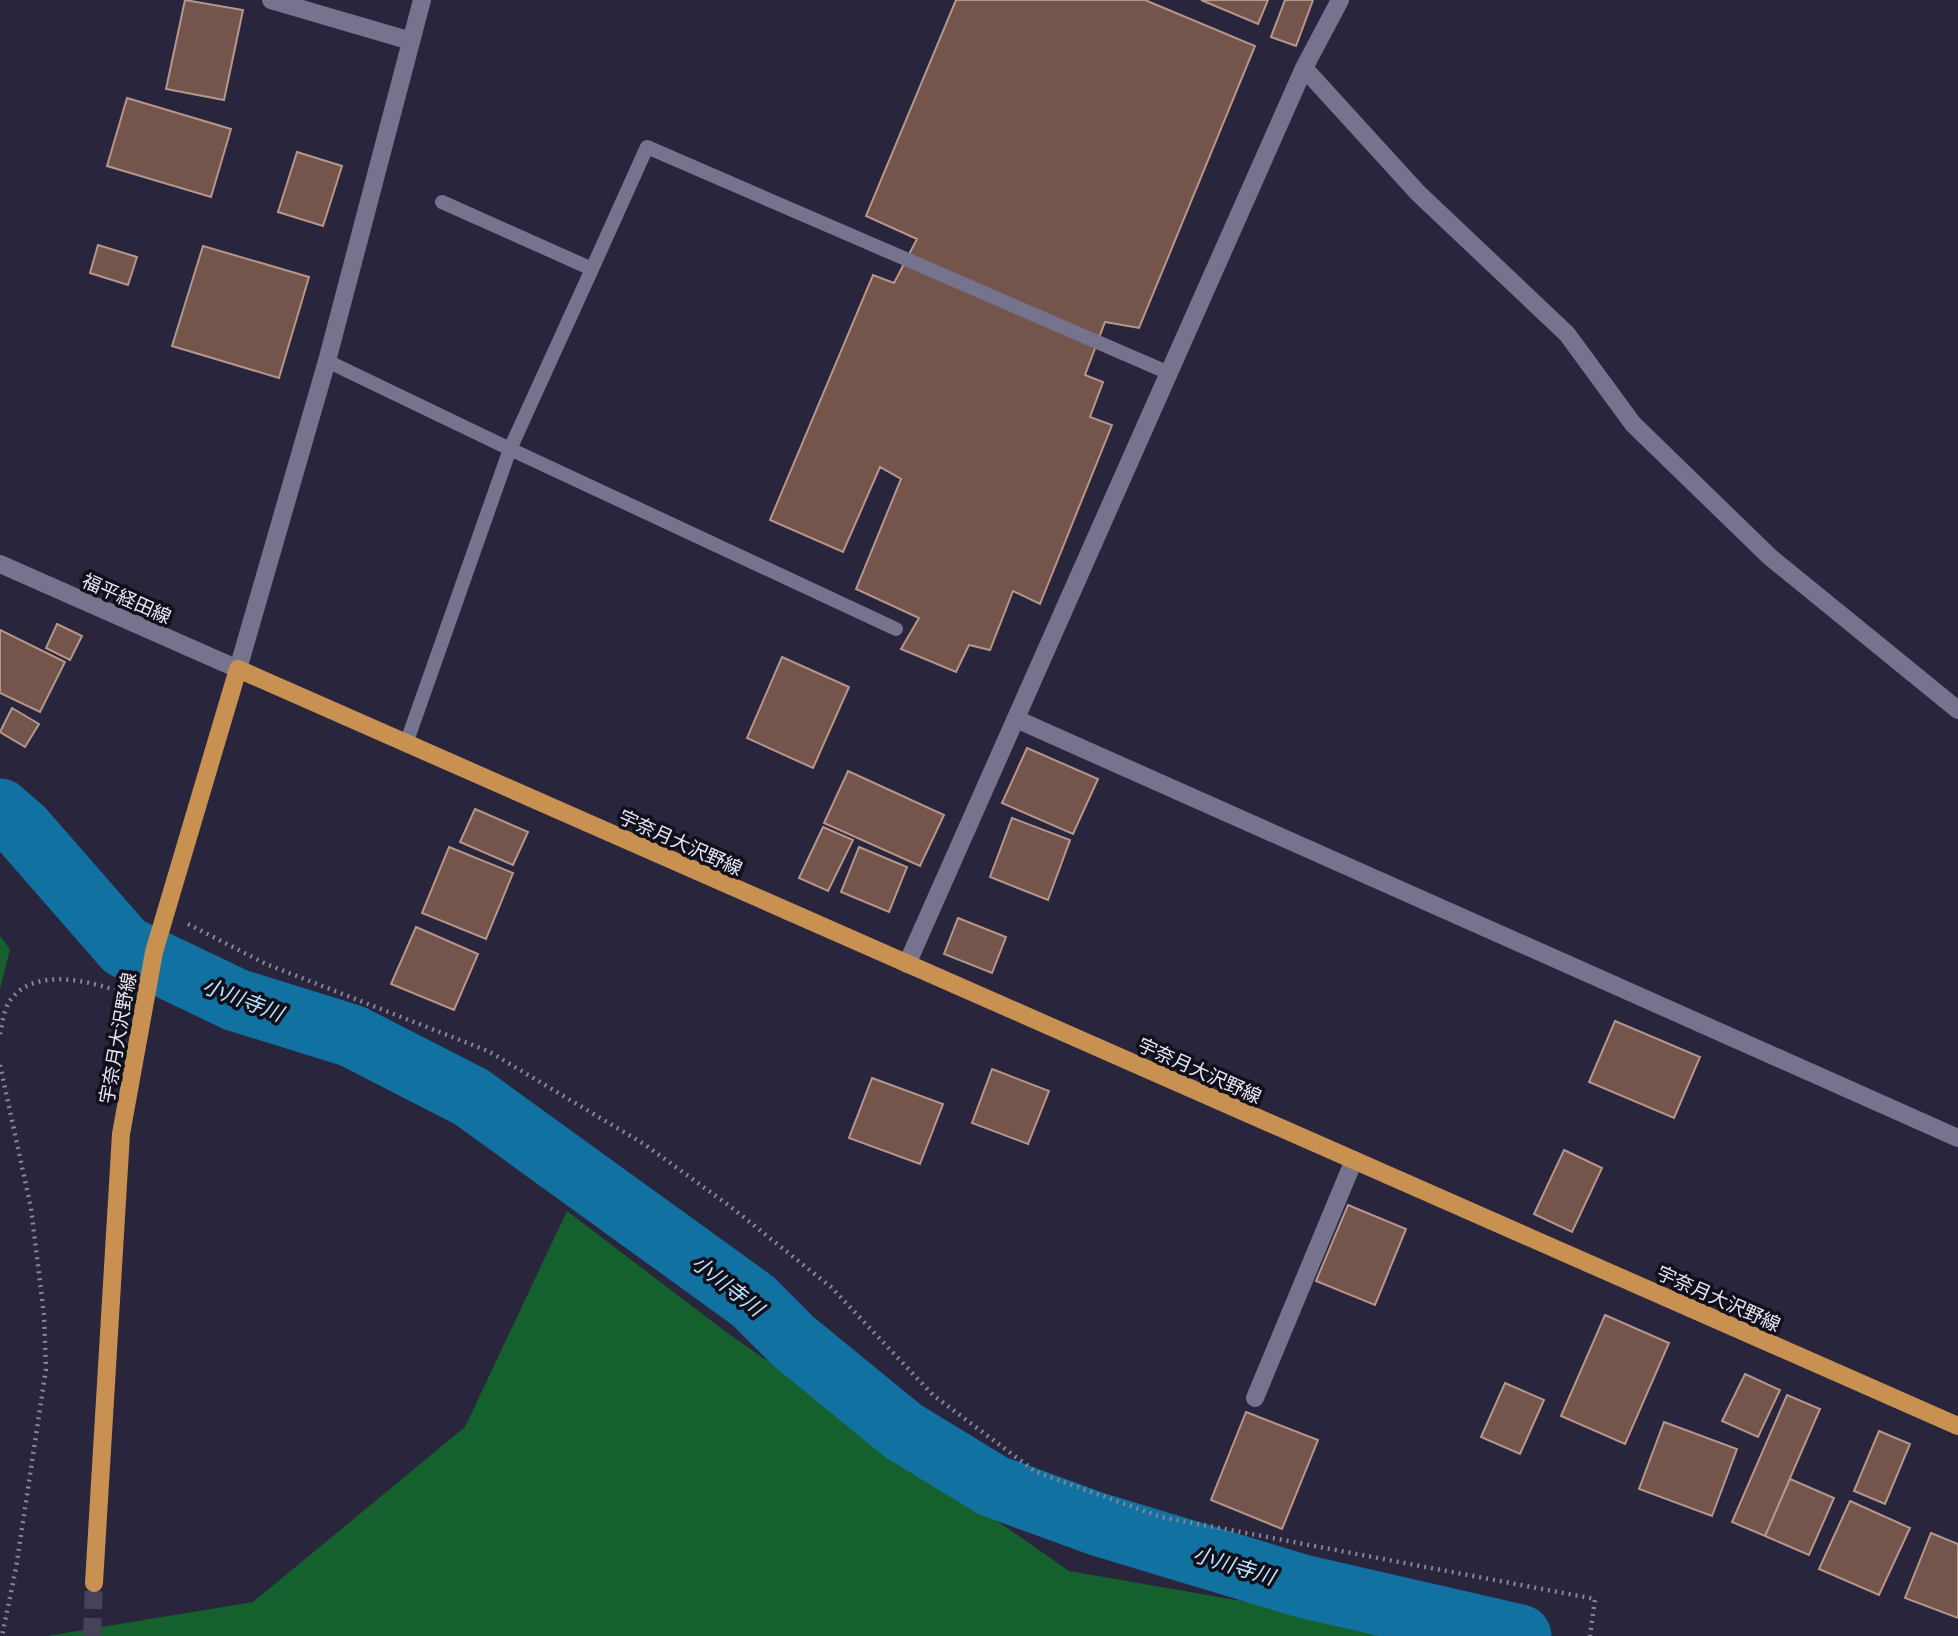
<svg xmlns="http://www.w3.org/2000/svg" width="1958" height="1636" viewBox="0 0 1958 1636" font-family="'Golos Text','Noto Sans JP',sans-serif">
  <style>
    .forest { fill: #15612e }
    .lines { fill: none; stroke-linecap: round; stroke-linejoin: round }
    .river { stroke: #1171a0; stroke-width: 63 }
    .building { fill: #73554b; stroke: #b7968b; stroke-width: 2 }
    .primary-tunnel { stroke: #464259; stroke-width: 18; stroke-dasharray: 18 9; stroke-linecap: butt }
    .path { stroke: #888599; stroke-width: 4.5; stroke-dasharray: 2 5; stroke-linecap: butt }
    .lane { stroke: #76738f; stroke-width: 14 }
    .street { stroke: #76738f; stroke-width: 18 }
    .secondary { stroke: #76738f; stroke-width: 18 }
    .primary { stroke: #c89151; stroke-width: 18 }
    .labels { text-anchor: middle; dominant-baseline: central; stroke-width: 7; stroke-linejoin: round; paint-order: stroke }
    .street-label { font-size: 19px; fill: #e7e6f6; stroke: #11101a }
    .water-label { font-size: 21px; font-style: italic; fill: #bce4ff; stroke: #11101a }
  </style>
  <rect width="100%" height="100%" fill="#29253d"/>
  <path class="forest" d="M 0,936 L 10,949 L 0,989 Z
    M 567,1211 L 726,1332 L 1069,1571 L 1443,1636 L 47,1636 L 253,1602 L 465,1427 Z"/>
  <g class="lines">
    <path class="river" d="M 0,810 L 22,829 L 125,947 L 236,1000 L 352,1036 L 471,1097 L 753,1301 L 793,1341 L 903,1431 L 993,1486 L 1097,1524 L 1302,1586 L 1520,1636"/>
  </g>
  <path class="building" d="M 185,0 L 243,10 L 224,100 L 166,89 Z
    M 956,0 L 1145,0 L 1255,46 L 1139,328 L 1105,322 L 1085,375 L 1103,382 L 1090,417 L 1112,425 L 1040,604 L 1013,591 L 990,650 L 969,645 L 956,672 L 901,649 L 919,618 L 856,589 L 901,479 L 880,467 L 843,552 L 770,520 L 873,275 L 894,283 L 917,239 L 866,216 Z
    M 1201,0 L 1268,0 L 1258,24 Z
    M 1285,0 L 1313,0 L 1296,46 L 1271,37 Z
    M 127,98 L 231,129 L 211,197 L 107,166 Z
    M 297,152 L 342,166 L 323,226 L 278,212 Z
    M 98,245 L 137,257 L 128,285 L 90,273 Z
    M 203,246 L 309,277 L 279,378 L 172,346 Z
    M 57,624 L 82,636 L 70,660 L 46,648 Z
    M 0,630 L 65,662 L 40,712 L 0,693 Z
    M 782,657 L 849,687 L 813,768 L 747,738 Z
    M 12,708 L 39,724 L 25,747 L 0,732 Z
    M 1027,748 L 1098,779 L 1073,834 L 1002,803 Z
    M 848,771 L 944,815 L 920,866 L 824,823 Z
    M 475,809 L 528,832 L 513,865 L 460,842 Z
    M 1012,818 L 1070,840 L 1048,900 L 990,877 Z
    M 823,827 L 853,840 L 828,891 L 799,878 Z
    M 449,847 L 513,873 L 486,939 L 422,913 Z
    M 859,847 L 907,867 L 889,912 L 841,892 Z
    M 958,918 L 1006,937 L 992,973 L 944,954 Z
    M 416,927 L 478,954 L 454,1010 L 391,984 Z
    M 1615,1021 L 1700,1057 L 1674,1118 L 1589,1082 Z
    M 992,1069 L 1049,1091 L 1028,1144 L 972,1123 Z
    M 872,1078 L 943,1104 L 920,1164 L 849,1138 Z
    M 1564,1150 L 1602,1168 L 1572,1232 L 1534,1214 Z
    M 1348,1205 L 1406,1229 L 1375,1305 L 1316,1281 Z
    M 1605,1315 L 1669,1343 L 1625,1444 L 1561,1416 Z
    M 1745,1374 L 1780,1390 L 1758,1437 L 1722,1421 Z
    M 1505,1383 L 1544,1400 L 1520,1454 L 1481,1437 Z
    M 1787,1395 L 1820,1409 L 1765,1536 L 1732,1522 Z
    M 1246,1412 L 1318,1440 L 1282,1529 L 1211,1500 Z
    M 1664,1422 L 1737,1449 L 1712,1516 L 1639,1489 Z
    M 1879,1431 L 1910,1444 L 1885,1504 L 1854,1491 Z
    M 1790,1479 L 1834,1498 L 1809,1555 L 1765,1536 Z
    M 1850,1501 L 1910,1528 L 1879,1595 L 1819,1569 Z
    M 1931,1533 L 1958,1544 L 1958,1618 L 1905,1598 Z"/>
  <g class="lines">
    <path class="primary-tunnel" d="M 92,1636 L 94,1583"/>
    <path class="path" d="M 188,924 L 266,964 L 488,1051 L 644,1144 L 731,1207 L 831,1287 L 933,1395 L 1036,1472 L 1161,1517 L 1595,1599 L 1590,1636
      M 0,1034 C 2,1025 4,1010 9,1002 C 33,966 88,981 122,992
      M 0,1065 L 31,1208 L 44,1315 L 46,1369 L 16,1568 L 2,1636"/>
    <path class="lane" d="M 442,202 L 592,269 L 510,449 L 896,629
      M 592,269 L 647,147 L 1169,373
      M 327,361 L 510,449 L 406,744"/>
    <path class="street" d="M 271,0 L 411,41
      M 1304,68 L 1418,193 L 1567,334 L 1633,424 L 1770,557 L 1958,710
      M 1016,719 L 1958,1138
      M 907,964 L 1304,68 L 1340,0
      M 1255,1398 L 1354,1160"/>
    <path class="secondary" d="M 0,564 L 238,669 L 327,361 L 422,0"/>
    <path class="primary" d="M 94,1583 L 121,1134 L 154,952 L 238,669 L 1958,1426"/>
  </g>
  <g class="labels">
    <g class="street-label">
      <text transform="translate(127 598) rotate(24)">福平経田線</text>
      <text transform="translate(681 842) rotate(24)">宇奈月大沢野線</text>
      <text transform="translate(117 1038) rotate(-80)">宇奈月大沢野線</text>
      <text transform="translate(1200 1070) rotate(24)">宇奈月大沢野線</text>
      <text transform="translate(1719 1298) rotate(24)">宇奈月大沢野線</text>
    </g>
    <g class="water-label">
      <text transform="translate(243 999) rotate(21)">小川寺川</text>
      <text transform="translate(728 1285) rotate(38)">小川寺川</text>
      <text transform="translate(1234 1565) rotate(17)">小川寺川</text>
    </g>
  </g>
</svg>
